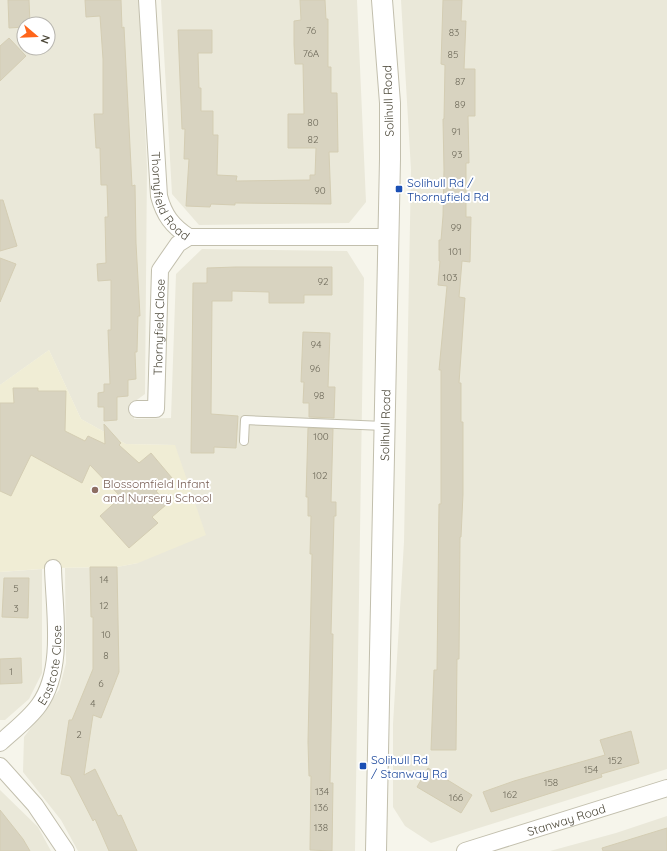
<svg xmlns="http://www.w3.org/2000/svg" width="667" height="851" viewBox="0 0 667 851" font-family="Quicksand,sans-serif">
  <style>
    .residential { fill: #eae8d9; fill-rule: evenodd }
    .education { fill: #f0edd5 }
    .building { fill: #d8d3c0; stroke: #d4cdb3 }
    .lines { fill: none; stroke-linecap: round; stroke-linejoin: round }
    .service-casing { stroke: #c2bfad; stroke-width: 10 }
    .minor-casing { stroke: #c2bfad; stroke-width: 18 }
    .tertiary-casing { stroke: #c2bfad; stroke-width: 22 }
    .service { stroke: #fff; stroke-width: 8 }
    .minor { stroke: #fff; stroke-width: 16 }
    .tertiary { stroke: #fff; stroke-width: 20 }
    .transit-dot { fill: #1a4fb4; stroke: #fff; stroke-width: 1.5 }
    .education-dot { fill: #8d6e63; stroke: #fff; stroke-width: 1.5 }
    .labels { text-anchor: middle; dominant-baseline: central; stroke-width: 4; stroke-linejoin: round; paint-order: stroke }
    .number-label { font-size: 10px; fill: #6e6a5a }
    .street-label { font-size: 12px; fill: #4b4738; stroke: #fff }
    .transit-label { font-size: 12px; fill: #164399; stroke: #fff; text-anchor: start }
    .education-label { font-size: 12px; fill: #785e54; stroke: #fff; text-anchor: start }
  </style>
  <rect width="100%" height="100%" fill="#f6f5eb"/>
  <path class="residential" d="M 0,0 L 139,0 L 147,167 L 145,394 L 134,402 L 134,419 L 171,418 L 176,274 L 202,249 L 347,251 L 364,278 L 355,851 L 78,851 L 61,820 L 23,772 L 24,737 L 59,690 L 66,663 L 65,568 L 117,567 L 138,563 L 175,445 L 126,444 L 81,419 L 49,350 L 0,385 ZM 24,24 L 48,24 L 48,48 L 24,48 Z
    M 161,0 L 357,0 L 366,202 L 349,223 L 199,225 L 172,194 Z
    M 401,0 L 667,0 L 667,769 L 431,843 L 405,826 L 393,807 L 393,724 L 404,542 L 411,170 Z
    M 42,569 L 42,673 L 29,699 L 5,720 L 0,720 L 0,572 Z
    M 0,790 L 38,827 L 51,851 L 0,851 Z
    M 667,816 L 667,851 L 550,851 L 616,833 Z"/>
  <path class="education" d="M 49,350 L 81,419 L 126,444 L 175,445 L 206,535 L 138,563 L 117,567 L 53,568 L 0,572 L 0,385 Z"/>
  <path class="building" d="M 8,0 L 29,0 L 30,24 L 24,24 L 24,27 L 9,28 Z
    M 85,0 L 121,0 L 122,28 L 124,27 L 132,186 L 135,185 L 136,243 L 140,316 L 138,316 L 137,352 L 135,352 L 136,379 L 128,380 L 128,396 L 117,397 L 117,420 L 104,421 L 104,407 L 98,407 L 98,393 L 104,392 L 104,384 L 110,384 L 108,330 L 111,330 L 111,280 L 98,281 L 97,264 L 106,263 L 105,217 L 108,217 L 107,185 L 101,185 L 100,148 L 96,148 L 94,114 L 103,114 L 103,59 L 100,16 L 86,17 Z
    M 300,0 L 325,0 L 326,19 L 328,19 L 328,67 L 331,67 L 331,93 L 337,93 L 338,152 L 329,152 L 331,204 L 235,203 L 235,205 L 211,204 L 210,207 L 186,206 L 189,159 L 184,159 L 185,129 L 182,129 L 178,30 L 212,30 L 212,53 L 198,53 L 199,88 L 201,88 L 201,111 L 213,111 L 213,135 L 218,135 L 217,175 L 237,176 L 236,181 L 310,180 L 310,175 L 315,175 L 316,148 L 288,148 L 288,114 L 304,114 L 303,64 L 295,64 L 294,44 L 294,21 L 301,20 Z
    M 443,0 L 462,0 L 461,21 L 466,21 L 464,69 L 475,69 L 475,116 L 468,116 L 469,163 L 466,163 L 466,217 L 471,217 L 470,262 L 462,261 L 459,297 L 465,298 L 459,383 L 461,383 L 461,422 L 463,422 L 463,494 L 461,537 L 460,537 L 459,659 L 457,659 L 456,750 L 431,750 L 434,670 L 437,670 L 439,504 L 441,504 L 441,370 L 439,370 L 447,286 L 438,285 L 440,261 L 439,261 L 439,240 L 441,240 L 443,216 L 444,170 L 443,119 L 444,119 L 445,65 L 441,64 Z
    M 9,38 L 26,56 L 0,81 L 0,46 Z
    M 0,200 L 3,200 L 17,246 L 0,251 Z
    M 0,258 L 16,264 L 0,302 Z
    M 236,267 L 332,267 L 332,295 L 304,295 L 304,303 L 269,303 L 269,292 L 232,291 L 232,301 L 212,301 L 211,414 L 238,416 L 236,448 L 214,447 L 214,453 L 191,453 L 193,283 L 207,283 L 207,268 Z
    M 303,332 L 330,333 L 328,387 L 335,387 L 334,418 L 309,417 L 309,403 L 303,403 L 304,382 L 301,382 Z
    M 13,388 L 38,388 L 38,391 L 66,391 L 65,431 L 85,441 L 88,436 L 105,444 L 104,424 L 121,443 L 119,445 L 139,463 L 151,453 L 172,478 L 156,491 L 167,504 L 152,517 L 158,523 L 129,548 L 100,516 L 121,497 L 90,465 L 82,483 L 31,455 L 11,496 L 0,491 L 0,403 L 14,403 Z
    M 308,428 L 333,429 L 331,502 L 336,502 L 336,516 L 334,516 L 331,634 L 333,634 L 330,783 L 333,783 L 332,851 L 310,850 L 311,776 L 309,776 L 308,742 L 312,554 L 310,554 L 311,516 L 308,516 L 308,497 L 306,497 Z
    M 90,567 L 117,567 L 119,672 L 101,718 L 93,715 L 84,775 L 95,769 L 118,816 L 121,815 L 137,851 L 109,851 L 95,819 L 93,821 L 70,776 L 61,774 L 69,720 L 72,720 L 93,669 L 93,617 L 91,617 Z
    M 4,578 L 29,578 L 28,618 L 2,617 Z
    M 21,658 L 22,683 L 0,684 L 0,659 Z
    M 631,731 L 639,763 L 601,774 L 602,777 L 491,812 L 483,792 L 514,781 L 605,755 L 600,740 Z
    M 428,768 L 472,795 L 461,813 L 417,787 Z
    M 0,810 L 23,839 L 30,851 L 0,851 Z
    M 667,828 L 667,851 L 603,851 L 602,848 Z"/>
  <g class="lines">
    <defs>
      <path id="service" d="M 244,441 L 245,420 L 384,426"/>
      <g id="minor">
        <path id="s1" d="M 147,0 L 159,196 C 164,215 172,226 189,237 L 387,237"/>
        <path id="s2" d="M 137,409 L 156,409 L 160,270 L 178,244 L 189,237"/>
        <path id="s3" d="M 0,743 C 13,731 29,719 39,705 C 65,669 54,610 53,568"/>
        <path d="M 0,766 L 35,805 L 66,851"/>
        <path id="s4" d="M 465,851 L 667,788"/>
      </g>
      <g id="tertiary">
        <path id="s5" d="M 376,851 L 390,159 L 390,103 L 382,0"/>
      </g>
    </defs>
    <use href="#service" class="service-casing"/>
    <use href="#minor" class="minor-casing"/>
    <use href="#tertiary" class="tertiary-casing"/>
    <use href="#service" class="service"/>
    <use href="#minor" class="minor"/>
    <use href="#tertiary" class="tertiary"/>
  </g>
  <g class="transit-dot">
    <rect x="395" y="185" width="8" height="8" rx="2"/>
    <rect x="359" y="762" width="8" height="8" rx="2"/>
  </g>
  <circle class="education-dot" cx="95" cy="490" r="4"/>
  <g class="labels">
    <g class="number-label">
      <text x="311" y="30">76</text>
      <text x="454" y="32">83</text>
      <text x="311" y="53">76A</text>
      <text x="453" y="54">85</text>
      <text x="460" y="81">87</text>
      <text x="460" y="104">89</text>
      <text x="313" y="122">80</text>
      <text x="456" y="131">91</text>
      <text x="313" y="139">82</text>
      <text x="457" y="154">93</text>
      <text x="320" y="190">90</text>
      <text x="456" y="227">99</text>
      <text x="455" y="251">101</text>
      <text x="450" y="277">103</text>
      <text x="323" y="281">92</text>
      <text x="316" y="344">94</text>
      <text x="315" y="368">96</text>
      <text x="319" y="395">98</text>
      <text x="321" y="436">100</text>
      <text x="320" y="475">102</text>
      <text x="104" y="579">14</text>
      <text x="16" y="588">5</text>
      <text x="104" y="605">12</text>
      <text x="16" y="608">3</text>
      <text x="106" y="634">10</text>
      <text x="106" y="655">8</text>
      <text x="11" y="671">1</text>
      <text x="101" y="683">6</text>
      <text x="93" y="703">4</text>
      <text x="79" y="734">2</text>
      <text x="615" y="760">152</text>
      <text x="591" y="769">154</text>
      <text x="551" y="782">158</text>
      <text x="322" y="791">134</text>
      <text x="510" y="794">162</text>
      <text x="456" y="797">166</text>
      <text x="321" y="807">136</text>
      <text x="321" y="827">138</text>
    </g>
    <g class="street-label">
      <text transform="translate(388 101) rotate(-92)">Solihull Road</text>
      <text stroke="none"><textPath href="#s1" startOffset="200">Thornyfield Road</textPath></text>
      <text stroke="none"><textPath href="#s2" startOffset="101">Thornyfield Close</textPath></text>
      <text stroke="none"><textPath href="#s5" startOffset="426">Solihull Road</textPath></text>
      <text stroke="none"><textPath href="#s3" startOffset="97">Eastcote Close</textPath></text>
      <text stroke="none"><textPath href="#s4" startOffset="106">Stanway Road</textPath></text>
    </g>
    <g class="transit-label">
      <text x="407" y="182">Solihull Rd /<tspan x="407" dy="14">Thornyfield Rd</tspan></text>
      <text x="371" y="759">Solihull Rd<tspan x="371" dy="14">/ Stanway Rd</tspan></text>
    </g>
    <g class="education-label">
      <text x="103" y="483">Blossomfield Infant<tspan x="103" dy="14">and Nursery School</tspan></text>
    </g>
  </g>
  <g transform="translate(36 36) rotate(109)"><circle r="19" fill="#ffffff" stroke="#b7b5af"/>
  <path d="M0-3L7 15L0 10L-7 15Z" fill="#ff651a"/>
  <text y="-6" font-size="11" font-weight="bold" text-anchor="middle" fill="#4b4738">N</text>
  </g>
</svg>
